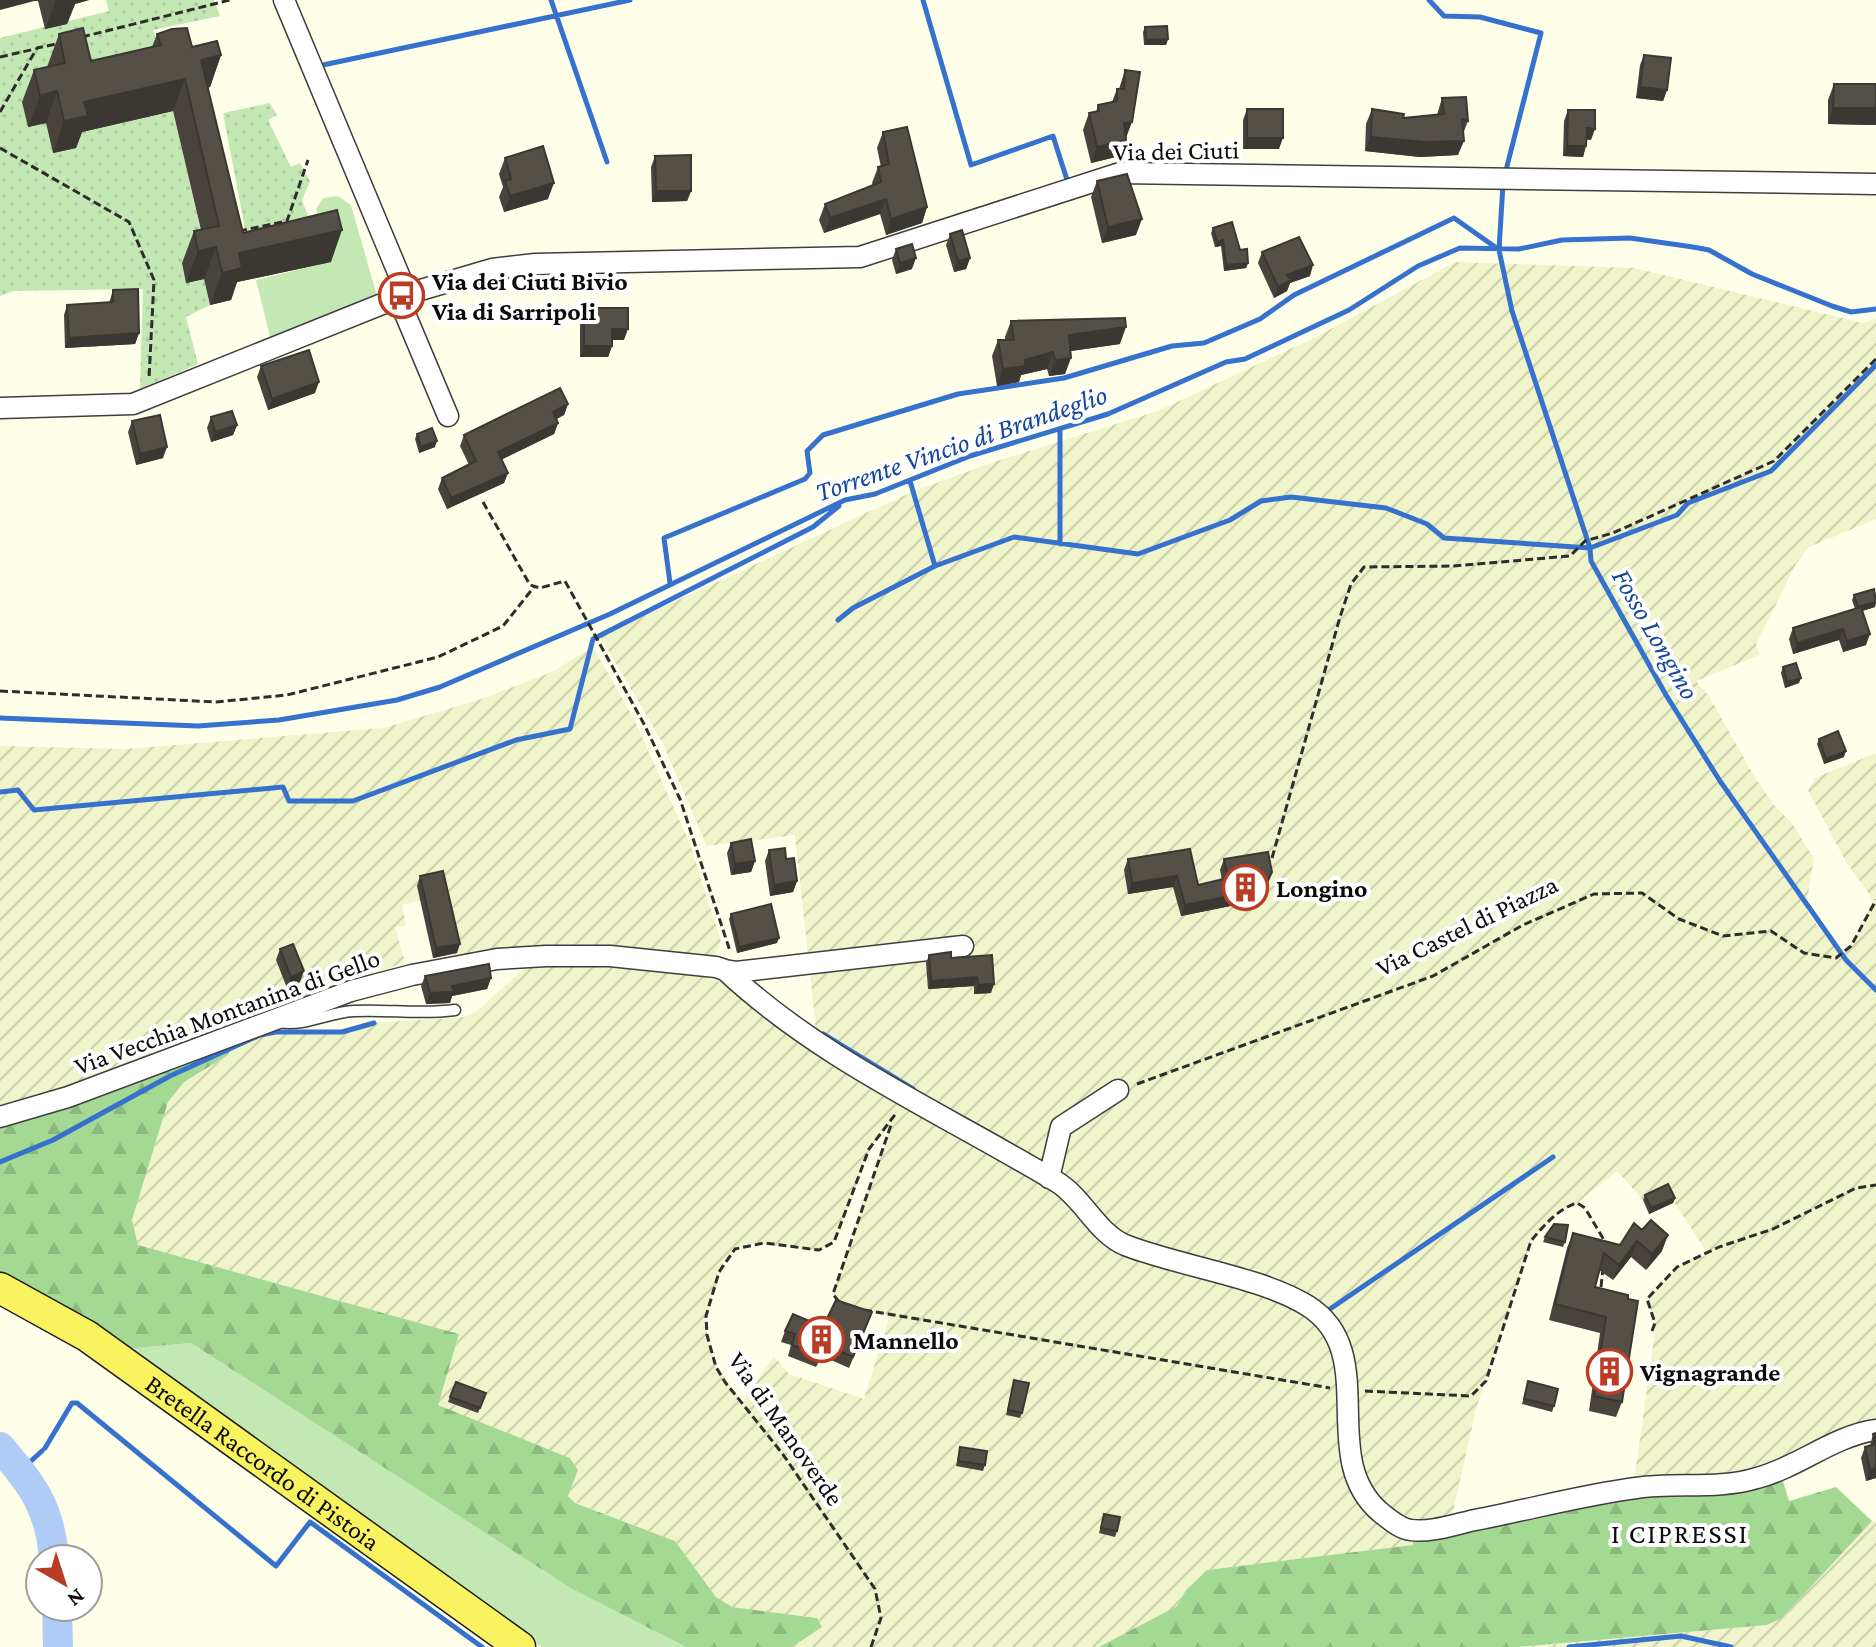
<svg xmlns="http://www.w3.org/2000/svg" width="1876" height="1647" viewBox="0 0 1876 1647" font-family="'Crimson Pro',serif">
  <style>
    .farmland { fill: url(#farmland-furrows); fill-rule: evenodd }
    .grass { fill: #c4e8b4 }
    .forest { fill: url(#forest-firs) }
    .park { fill: url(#park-dots) }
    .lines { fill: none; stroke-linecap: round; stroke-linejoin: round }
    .stream { stroke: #3571cd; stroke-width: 5 }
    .river { stroke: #aeccf6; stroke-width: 30 }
    .service-casing { stroke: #3e3e3e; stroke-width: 13 }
    .minor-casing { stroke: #3e3e3e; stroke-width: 23 }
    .primary-casing { stroke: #1c1c1c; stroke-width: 33 }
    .path { stroke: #2d2d2d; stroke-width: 3; stroke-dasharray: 8 4; stroke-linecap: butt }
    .service { stroke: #fff; stroke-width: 10 }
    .minor { stroke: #fff; stroke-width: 20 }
    .primary { stroke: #f9f35f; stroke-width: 30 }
    .wall { fill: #48443d }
    .shaded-wall { fill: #3b3732 }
    .building { fill: #544f47; stroke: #3b3732; stroke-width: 2 }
    .labels { text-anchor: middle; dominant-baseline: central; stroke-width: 8; stroke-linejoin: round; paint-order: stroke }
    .street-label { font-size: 26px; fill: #0b0b0b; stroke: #fff }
    .poi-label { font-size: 26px; font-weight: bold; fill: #0b0b0b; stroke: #fff; text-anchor: start }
    .water-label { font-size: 28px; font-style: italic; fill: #15459c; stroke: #fff }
    .neighbourhood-label { font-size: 28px; letter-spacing: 2px; fill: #0b0b0b; stroke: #fff }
  </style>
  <defs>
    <pattern id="farmland-furrows" width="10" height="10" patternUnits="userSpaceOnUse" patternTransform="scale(2)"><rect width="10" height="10" fill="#eff4ca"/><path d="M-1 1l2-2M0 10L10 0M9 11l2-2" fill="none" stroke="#ccd0ac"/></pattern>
    <pattern id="forest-firs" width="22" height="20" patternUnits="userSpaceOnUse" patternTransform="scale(2)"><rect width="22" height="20" fill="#a4d993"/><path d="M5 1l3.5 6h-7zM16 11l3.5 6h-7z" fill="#8cb97d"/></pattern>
    <pattern id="park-dots" width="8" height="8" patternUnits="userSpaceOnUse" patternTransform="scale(2)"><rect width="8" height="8" fill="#c4e8b4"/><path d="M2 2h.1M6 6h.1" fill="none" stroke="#a7c699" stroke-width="1.8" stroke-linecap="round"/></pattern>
  </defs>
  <rect width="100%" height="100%" fill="#ffffe9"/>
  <path class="farmland" d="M 1455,262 L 1634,268 L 1863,323 L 1876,318 L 1876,519 L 1809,547 L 1796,564 L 1756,644 L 1760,655 L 1696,681 L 1709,696 L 1753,774 L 1773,804 L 1792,823 L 1814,859 L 1806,906 L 1809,915 L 1841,955 L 1851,946 L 1872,905 L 1870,895 L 1846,862 L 1808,790 L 1815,778 L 1876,753 L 1876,1428 L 1817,1451 L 1780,1471 L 1744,1482 L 1633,1488 L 1654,1339 L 1655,1323 L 1647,1299 L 1677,1267 L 1708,1254 L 1666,1190 L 1643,1200 L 1617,1171 L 1577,1203 L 1563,1209 L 1531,1241 L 1476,1409 L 1450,1525 L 1412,1531 L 1414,1545 L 1207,1570 L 1186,1590 L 1177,1606 L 1099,1647 L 792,1647 L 821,1627 L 817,1618 L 732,1608 L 716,1597 L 675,1541 L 576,1503 L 568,1496 L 578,1470 L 570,1458 L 437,1405 L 459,1334 L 138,1245 L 132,1221 L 168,1102 L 184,1082 L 228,1055 L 231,1048 L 274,1032 L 342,1032 L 374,1023 L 464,1017 L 476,1012 L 529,964 L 624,965 L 682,971 L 732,985 L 797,1034 L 901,1102 L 903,1098 L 1057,1182 L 1123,1244 L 1287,1296 L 1321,1315 L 1326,1311 L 1301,1295 L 1121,1236 L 1064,1178 L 816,1030 L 795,835 L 707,846 L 662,742 L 600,636 L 914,491 L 997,461 L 1158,411 L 1316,337 ZM 892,1123 L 833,1294 L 841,1306 L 890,1315 L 864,1399 L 789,1374 L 774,1356 L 742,1403 L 716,1367 L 707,1335 L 706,1316 L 724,1260 L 735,1249 L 755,1243 L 814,1250 L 829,1246 L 838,1236 L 871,1145 Z
    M 593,647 L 634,719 L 690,844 L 721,942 L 709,967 L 458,960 L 439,882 L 417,886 L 420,900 L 402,905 L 406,925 L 395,928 L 405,962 L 381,971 L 364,984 L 0,1116 L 0,746 L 125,749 L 384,728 L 481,699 L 552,672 Z
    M 1872,1521 L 1876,1522 L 1876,1647 L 1521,1647 L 1767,1625 L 1782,1618 Z"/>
  <path class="grass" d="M 338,196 L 351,205 L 377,296 L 270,337 L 256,280 L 330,262 L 316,209 L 323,198 Z
    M 191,1343 L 572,1589 L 686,1647 L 541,1647 L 126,1349 Z"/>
  <path class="forest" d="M 226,1036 L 231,1048 L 228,1055 L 184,1082 L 168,1102 L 132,1220 L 138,1245 L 459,1334 L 438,1405 L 570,1458 L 578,1470 L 568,1496 L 575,1503 L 675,1541 L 716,1597 L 732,1607 L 817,1618 L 822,1627 L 792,1647 L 686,1647 L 572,1589 L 191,1343 L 126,1349 L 0,1276 L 0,1116 Z
    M 1780,1471 L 1789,1501 L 1836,1487 L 1872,1521 L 1782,1618 L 1767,1625 L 1518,1647 L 1099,1647 L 1177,1606 L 1186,1590 L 1207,1570 L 1413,1545 L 1412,1531 Z"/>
  <path class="park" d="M 106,0 L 214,0 L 220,16 L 153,30 L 162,54 L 54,95 L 46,123 L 53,153 L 73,134 L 173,111 L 207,257 L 204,279 L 210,305 L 186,317 L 198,364 L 140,389 L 143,289 L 14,291 L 0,296 L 0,38 L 109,11 Z
    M 270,103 L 277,115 L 268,120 L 291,167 L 300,163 L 310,181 L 302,200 L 309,219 L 247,239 L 223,113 Z"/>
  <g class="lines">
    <path class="stream" d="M 551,0 L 607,162
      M 923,0 L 971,165 L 1053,136 L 1068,183
      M 1429,0 L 1444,16 L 1480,17 L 1541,33 L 1505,174
      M 323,65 L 630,0
      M 1503,184 L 1499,250 L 1512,311 L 1590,548 L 1591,561 L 1666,695 L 1720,781 L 1846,960 L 1876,990
      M 1060,430 L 1060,544
      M 910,481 L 935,566
      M 670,583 L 664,538 L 805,479 L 810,473 L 807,451 L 823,435 L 958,394 L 1064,378 L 1172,346 L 1204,343 L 1260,319 L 1294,295 L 1454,218 L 1498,249
      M 838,620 L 853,608 L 935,566 L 1014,537 L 1138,554 L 1230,520 L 1261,501 L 1291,497 L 1386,508 L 1427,524 L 1444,538 L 1590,548 L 1677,515 L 1688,503 L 1771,471 L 1876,365
      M 0,718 L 198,726 L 279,720 L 397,700 L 440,687 L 610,614 L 845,500 L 875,494 L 970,456 L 1108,414 L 1226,362 L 1245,359 L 1349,310 L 1418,266 L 1460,248 L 1519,249 L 1562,240 L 1630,238 L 1693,247 L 1709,250 L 1752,274 L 1832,306 L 1851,312 L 1876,309
      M 0,792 L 18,790 L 34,810 L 283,787 L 289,801 L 353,801 L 516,740 L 570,729 L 593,639 L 813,527 L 839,506
      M 823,1034 L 913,1089
      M 0,1162 L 53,1140 L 170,1076 L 260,1035 L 276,1032 L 342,1032 L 374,1023
      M 1322,1307 L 1327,1311 L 1553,1157
      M 45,1448 L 72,1403 L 77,1403 L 276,1566 L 310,1522 L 482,1647
      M 20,1471 L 42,1451
      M 1569,1647 L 1681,1636 L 1731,1647"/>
    <path class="river" d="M 0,1447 C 33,1486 50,1507 54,1559
      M 57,1607 L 58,1647"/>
    <defs>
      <path id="service" d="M 279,1022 C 306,1027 328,1012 354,1011 C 388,1009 420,1015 455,1010"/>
      <path id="minor" d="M 284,0 L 407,294
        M 398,297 L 448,416
        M 0,408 L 133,404 L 407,294 L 492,269 L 535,264 L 860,257 L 1120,173 L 1876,184
        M 725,970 L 736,972 L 963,946
        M 0,1117 L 68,1097 L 351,991 L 412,975 L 497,959 L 546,956 L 610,956 L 716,967 L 725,970 C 822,1061 945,1114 1057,1182 C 1083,1198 1097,1233 1125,1245 C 1178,1266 1262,1277 1308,1306 C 1382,1353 1316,1457 1380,1512 C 1389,1519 1400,1529 1411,1530 C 1430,1533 1456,1524 1475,1520 C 1528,1510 1582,1495 1636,1488 C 1677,1482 1717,1490 1757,1478 C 1799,1467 1833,1436 1876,1430
        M 1049,1178 L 1061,1127 L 1118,1090"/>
      <g id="primary">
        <path id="s1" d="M 0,1288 L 87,1336 L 520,1647"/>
      </g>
    </defs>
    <use href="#service" class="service-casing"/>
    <use href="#minor" class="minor-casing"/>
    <use href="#primary" class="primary-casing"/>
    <path class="path" d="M 82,37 L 230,0
      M 0,57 L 35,49
      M 0,112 L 37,48 L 56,44
      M 0,148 L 129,222 L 154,280 L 149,379
      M 239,231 L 287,221 L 308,160
      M 483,502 L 530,585 L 540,588 L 565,581 L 644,724 L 680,799 L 730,951
      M 0,691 L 216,702 L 287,695 L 438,657 L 503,626 L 534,587
      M 1272,858 L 1340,617 L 1351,584 L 1364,567 L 1454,566 L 1570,556 L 1585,541 L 1613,533 L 1774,461 L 1876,359
      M 1137,1084 L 1433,976 L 1523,925 L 1594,894 L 1642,893 L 1679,919 L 1723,936 L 1771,931 L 1804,953 L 1836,958 L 1851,946 L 1876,900
      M 1601,1287 L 1603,1268
      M 839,1302 L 833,1294 L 892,1122
      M 864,1310 L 1330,1388
      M 1652,1331 L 1655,1323 L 1647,1299 L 1677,1267 L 1719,1247 L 1773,1229 L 1856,1188 L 1876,1185
      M 1365,1391 L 1471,1396 L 1486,1381 L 1531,1241 C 1543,1226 1558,1209 1577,1203 L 1585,1208 L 1607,1245
      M 871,1647 L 881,1618 L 875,1589 L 782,1453 L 725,1382 L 716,1367 L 707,1335 L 706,1316 L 719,1272 L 735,1249 L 764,1243 L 819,1250 L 834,1242 L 869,1149 L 897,1112"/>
    <use href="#service" class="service"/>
    <use href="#minor" class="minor"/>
    <use href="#primary" class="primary"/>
  </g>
  <path class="wall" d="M 0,0 L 89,0 L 75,4 L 67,24 L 45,29 L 38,1 Z
    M 1145,27 L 1168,39 L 1166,45 L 1144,45 L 1143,32 Z
    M 59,34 L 91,61 L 152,47 L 157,34 L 192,47 L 221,55 L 210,87 L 207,88 L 243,233 L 331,262 L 237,282 L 231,300 L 210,305 L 204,279 L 186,283 L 182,263 L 194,231 L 201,230 L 173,111 L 82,132 L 76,148 L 53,153 L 46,123 L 28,127 L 22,102 L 34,70 L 47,67 Z
    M 1644,55 L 1667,90 L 1663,101 L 1636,98 L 1640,65 Z
    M 1125,70 L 1126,138 L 1120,156 L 1091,163 L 1083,130 L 1089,113 L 1096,112 L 1098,105 L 1112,102 L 1117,89 L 1119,89 Z
    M 1834,84 L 1876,84 L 1876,125 L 1828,124 L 1828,100 Z
    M 1442,98 L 1468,121 L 1463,134 L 1458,155 L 1420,157 L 1365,151 L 1366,124 L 1372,109 L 1403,118 L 1437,115 Z
    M 1247,109 L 1279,149 L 1243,149 L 1243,120 Z
    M 1568,110 L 1591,140 L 1587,139 L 1583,157 L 1563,156 L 1564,121 Z
    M 883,132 L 927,207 L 922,223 L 886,235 L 880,214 L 824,233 L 819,220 L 825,204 L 873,185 L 872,183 L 878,167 L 881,167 L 877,148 Z
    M 655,156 L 691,191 L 687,201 L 652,202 L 651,167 Z
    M 505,158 L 548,199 L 504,212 L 499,197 L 503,187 L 499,174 Z
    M 1097,181 L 1136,235 L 1102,243 L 1091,197 Z
    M 1213,228 L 1248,263 L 1246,268 L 1224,271 L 1221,246 L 1215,247 L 1211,233 Z
    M 950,234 L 970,258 L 966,269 L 954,272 L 946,245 Z
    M 896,249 L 912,269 L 896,274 L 892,260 Z
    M 1262,252 L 1310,276 L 1290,283 L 1287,291 L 1274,298 L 1258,263 Z
    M 113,290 L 139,333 L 135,344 L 65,348 L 64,315 L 67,305 L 109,303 Z
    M 594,308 L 624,340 L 612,340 L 612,346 L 608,357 L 580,357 L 580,323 L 584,312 L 592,312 Z
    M 1011,321 L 1120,344 L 1071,351 L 1065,374 L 1049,376 L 1047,369 L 1021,375 L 1019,382 L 997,386 L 992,356 L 998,340 L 1005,340 L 1005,337 Z
    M 261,366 L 315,393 L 268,410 L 257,377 Z
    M 568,404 L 564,415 L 556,419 L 558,423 L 554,434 L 501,460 L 508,473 L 504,483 L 447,509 L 438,489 L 442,478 L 469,465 L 460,446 L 464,435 Z
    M 211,417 L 237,425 L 233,435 L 211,442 L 207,428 Z
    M 132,421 L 163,458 L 136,465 L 128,432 Z
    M 417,434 L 435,447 L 419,453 L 415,439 Z
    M 1854,595 L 1876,598 L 1875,607 L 1862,611 L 1866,645 L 1843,652 L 1839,640 L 1793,654 L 1789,639 L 1793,628 L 1855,609 L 1852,600 Z
    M 1783,667 L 1799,683 L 1785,688 L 1781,673 Z
    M 1819,739 L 1844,757 L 1824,764 L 1817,744 Z
    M 731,843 L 755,861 L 751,872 L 731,875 L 727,853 Z
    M 769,850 L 786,859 L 797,881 L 793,892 L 770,896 L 765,861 Z
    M 1128,859 L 1198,885 L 1222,880 L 1220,870 L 1224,859 L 1272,872 L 1260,900 L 1181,916 L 1173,887 L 1128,894 L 1124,870 Z
    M 420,876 L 457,953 L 433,958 L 417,886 Z
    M 731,914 L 777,943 L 737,953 L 729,919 Z
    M 280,949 L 300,982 L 287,988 L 276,960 Z
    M 929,955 L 951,958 L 992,955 L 991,993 L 974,994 L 974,986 L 928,989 L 926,963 Z
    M 425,976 L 491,978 L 487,989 L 452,996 L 450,1003 L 426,1004 L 421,986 Z
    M 1645,1195 L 1675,1198 L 1673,1203 L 1649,1214 L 1643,1200 Z
    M 1634,1223 L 1662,1251 L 1646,1270 L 1631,1257 L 1613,1280 L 1599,1270 L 1595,1287 L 1628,1295 L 1622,1402 L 1616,1417 L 1589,1411 L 1600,1333 L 1549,1320 L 1567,1248 L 1573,1233 L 1620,1245 Z
    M 1545,1237 L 1565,1242 L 1563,1247 L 1543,1242 Z
    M 868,1323 L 849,1368 L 822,1356 L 816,1367 L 788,1356 L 791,1345 L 781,1342 L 785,1331 Z
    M 1014,1380 L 1022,1413 L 1020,1418 L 1006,1415 Z
    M 1528,1381 L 1554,1406 L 1552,1412 L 1522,1404 Z
    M 456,1382 L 486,1393 L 478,1413 L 448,1402 Z
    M 1876,1433 L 1876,1478 L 1866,1481 L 1861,1458 L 1865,1447 L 1870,1446 L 1873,1434 Z
    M 960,1447 L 985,1465 L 983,1471 L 956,1466 Z
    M 1104,1514 L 1117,1531 L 1115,1537 L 1099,1533 Z"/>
  <path class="shaded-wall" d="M 0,0 L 38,0 L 0,10 Z
    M 56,0 L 89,0 L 75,4 L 67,24 L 45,29 Z
    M 1168,39 L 1166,45 L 1144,45 L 1146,40 Z
    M 221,55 L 210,87 L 189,92 L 201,60 Z
    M 185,79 L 173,111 L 82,132 L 76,148 L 53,153 L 64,121 L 84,102 Z
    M 1640,87 L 1667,90 L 1663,101 L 1636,98 Z
    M 57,91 L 46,123 L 28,127 L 40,96 Z
    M 1833,108 L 1876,108 L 1876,125 L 1828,124 Z
    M 1132,122 L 1126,138 L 1124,123 Z
    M 1587,128 L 1595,129 L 1591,140 L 1583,139 Z
    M 1371,137 L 1464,141 L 1458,155 L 1420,157 L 1365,151 Z
    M 1247,138 L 1283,138 L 1279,149 L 1243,149 Z
    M 1126,140 L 1120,156 L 1091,163 L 1097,147 Z
    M 1567,146 L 1586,146 L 1583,157 L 1563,156 Z
    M 554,183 L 548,199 L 504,212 L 510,196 Z
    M 656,191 L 691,191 L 687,201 L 652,202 Z
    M 886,199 L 880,214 L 824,233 L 830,218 Z
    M 927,207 L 922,223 L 886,235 L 891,219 Z
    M 1142,219 L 1136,235 L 1102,243 L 1108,227 Z
    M 342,230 L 331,262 L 237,282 L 231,300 L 210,305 L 222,273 L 239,253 Z
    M 1223,240 L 1221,246 L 1215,247 L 1217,242 Z
    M 216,247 L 204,279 L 186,283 L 198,251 Z
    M 916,258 L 912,269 L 896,274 L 900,263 Z
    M 970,258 L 966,269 L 954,272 L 958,261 Z
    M 1248,263 L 1246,268 L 1224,271 L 1226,265 Z
    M 1313,265 L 1310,276 L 1290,283 L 1287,291 L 1274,298 L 1278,287 L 1287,275 Z
    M 1126,327 L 1120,344 L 1064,352 L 1069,335 Z
    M 612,329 L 628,329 L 624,340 L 608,340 Z
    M 139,333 L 135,344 L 65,348 L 69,338 Z
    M 584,346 L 612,346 L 608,357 L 580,357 Z
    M 1053,352 L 1047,369 L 1021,375 L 1019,382 L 997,386 L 1003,369 L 1025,360 Z
    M 1071,358 L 1065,374 L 1049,376 L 1055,360 Z
    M 319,382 L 315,393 L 268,410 L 272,399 Z
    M 568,404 L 564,415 L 549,423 L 553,412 Z
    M 558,423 L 554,434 L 494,463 L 498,452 Z
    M 237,425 L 233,435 L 211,442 L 215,432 Z
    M 437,441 L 435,447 L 419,453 L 421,447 Z
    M 167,447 L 163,458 L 136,465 L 140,454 Z
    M 508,473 L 504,483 L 447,509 L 451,498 Z
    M 1876,602 L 1875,607 L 1856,613 L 1858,607 Z
    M 1843,629 L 1839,640 L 1793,654 L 1797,643 Z
    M 1870,634 L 1866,645 L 1843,652 L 1847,641 Z
    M 1801,678 L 1799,683 L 1785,688 L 1787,682 Z
    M 1846,751 L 1844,757 L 1824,764 L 1826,759 Z
    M 755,861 L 751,872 L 731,875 L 735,864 Z
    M 1272,872 L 1260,900 L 1181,916 L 1185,905 Z
    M 1177,876 L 1173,887 L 1128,894 L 1132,883 Z
    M 797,881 L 793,892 L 770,896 L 774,885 Z
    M 779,938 L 777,943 L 737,953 L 739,947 Z
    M 460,944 L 457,953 L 433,958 L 436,948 Z
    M 304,971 L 300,982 L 287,988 L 291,977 Z
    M 977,977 L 974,986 L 928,989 L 931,981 Z
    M 491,978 L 487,989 L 452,996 L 450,1003 L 426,1004 L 430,993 L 452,986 Z
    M 994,984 L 991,993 L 974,994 L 978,985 Z
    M 1675,1198 L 1673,1203 L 1649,1214 L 1651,1208 Z
    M 1668,1235 L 1662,1251 L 1646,1270 L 1652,1254 Z
    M 1637,1241 L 1631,1257 L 1613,1280 L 1619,1265 Z
    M 1876,1468 L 1876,1478 L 1866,1481 L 1870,1470 Z"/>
  <path class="building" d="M 1167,26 L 1168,39 L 1146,40 L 1145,27 Z
    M 83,28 L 91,61 L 161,45 L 157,34 L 172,29 L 187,28 L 192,47 L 217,41 L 221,55 L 201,60 L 243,233 L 337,210 L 342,230 L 239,253 L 242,268 L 222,273 L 216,247 L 198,251 L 194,231 L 219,226 L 185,79 L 84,102 L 88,116 L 64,121 L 57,91 L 40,96 L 34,70 L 65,63 L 59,34 Z
    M 1644,55 L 1671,58 L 1667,90 L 1640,87 Z
    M 1125,70 L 1140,72 L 1132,122 L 1124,123 L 1126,140 L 1097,147 L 1089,113 L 1099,111 L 1098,105 L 1117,101 L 1117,89 L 1124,89 Z
    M 1834,84 L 1876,84 L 1876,108 L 1833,108 Z
    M 1466,97 L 1468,121 L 1462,119 L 1464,141 L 1425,142 L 1371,137 L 1372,109 L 1404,114 L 1403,118 L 1444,114 L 1442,98 Z
    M 1247,109 L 1283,109 L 1283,138 L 1247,138 Z
    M 1568,110 L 1595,110 L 1595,129 L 1587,128 L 1586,146 L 1567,146 Z
    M 907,127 L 927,207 L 891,219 L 886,199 L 830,218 L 825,204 L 881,182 L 878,167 L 889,164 L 883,132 Z
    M 543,146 L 554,183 L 510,196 L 505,181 L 511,179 L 505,158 Z
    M 691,155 L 691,191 L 656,191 L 655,156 Z
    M 1127,174 L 1142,219 L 1108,227 L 1097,181 Z
    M 1232,222 L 1240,250 L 1247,249 L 1248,263 L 1226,265 L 1223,240 L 1217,242 L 1213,228 Z
    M 962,230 L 970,258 L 958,261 L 950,234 Z
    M 1299,237 L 1313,265 L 1287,275 L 1291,280 L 1278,287 L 1262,252 Z
    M 912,244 L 916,258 L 900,263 L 896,249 Z
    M 138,289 L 139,333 L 69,338 L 67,305 L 113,302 L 113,290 Z
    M 594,308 L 628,308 L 628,329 L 612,329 L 612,346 L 584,346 L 584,312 L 594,312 Z
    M 1125,318 L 1126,327 L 1069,335 L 1071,358 L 1055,360 L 1053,352 L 1025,360 L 1025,366 L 1003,369 L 998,340 L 1014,340 L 1011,321 Z
    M 309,350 L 319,382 L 272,399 L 261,366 Z
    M 560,388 L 568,404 L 553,412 L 558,423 L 498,452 L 508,473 L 451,498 L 442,478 L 476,461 L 464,435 Z
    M 232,411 L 237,425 L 215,432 L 211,417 Z
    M 160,415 L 167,447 L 140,454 L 132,421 Z
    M 432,428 L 437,441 L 421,447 L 417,434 Z
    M 1874,589 L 1876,602 L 1858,607 L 1854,595 Z
    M 1861,607 L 1870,634 L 1847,641 L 1843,629 L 1797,643 L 1793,628 Z
    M 1796,663 L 1801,678 L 1787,682 L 1783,667 Z
    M 1838,731 L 1846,751 L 1826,759 L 1819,739 Z
    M 751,839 L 755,861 L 735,864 L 731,843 Z
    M 785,848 L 786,859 L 794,858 L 797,881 L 774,885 L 769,850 Z
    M 1190,849 L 1198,885 L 1228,878 L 1224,859 L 1268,852 L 1272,872 L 1264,889 L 1185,905 L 1177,876 L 1132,883 L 1128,859 Z
    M 443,871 L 460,944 L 436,948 L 420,876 Z
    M 771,904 L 779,938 L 739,947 L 731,914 Z
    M 293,944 L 304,971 L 291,977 L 280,949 Z
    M 951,952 L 951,958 L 992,955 L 994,984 L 978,985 L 977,977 L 931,981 L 929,955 Z
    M 489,964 L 491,978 L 452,986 L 454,992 L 430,993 L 425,976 Z
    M 1668,1184 L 1675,1198 L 1651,1208 L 1645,1195 Z
    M 1651,1220 L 1668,1235 L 1652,1254 L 1637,1241 L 1619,1265 L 1604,1253 L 1595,1287 L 1628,1295 L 1628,1299 L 1638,1301 L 1622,1402 L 1594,1396 L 1606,1317 L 1555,1304 L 1573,1233 L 1620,1245 L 1634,1223 L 1642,1230 Z
    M 1554,1224 L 1568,1225 L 1565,1242 L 1545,1237 Z
    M 836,1300 L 872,1312 L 853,1357 L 826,1345 L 820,1356 L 792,1345 L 795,1334 L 785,1331 L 793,1314 L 823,1327 Z
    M 1014,1380 L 1029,1383 L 1022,1413 L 1008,1410 Z
    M 1528,1381 L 1558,1389 L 1554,1406 L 1524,1399 Z
    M 456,1382 L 486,1393 L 480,1408 L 450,1397 Z
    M 1876,1433 L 1876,1468 L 1870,1470 L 1865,1447 L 1875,1444 L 1873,1434 Z
    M 960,1447 L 987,1451 L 985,1465 L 958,1461 Z
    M 1104,1514 L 1120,1517 L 1117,1531 L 1101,1528 Z"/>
  <defs>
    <symbol id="bus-ring" viewBox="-11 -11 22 22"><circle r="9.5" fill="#fff" stroke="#ba3c24" stroke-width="1.5"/><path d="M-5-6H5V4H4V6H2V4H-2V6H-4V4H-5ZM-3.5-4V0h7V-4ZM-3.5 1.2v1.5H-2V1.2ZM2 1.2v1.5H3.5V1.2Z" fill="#ba3c24"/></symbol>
    <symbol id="building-ring" viewBox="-11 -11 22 22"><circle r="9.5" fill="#fff" stroke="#ba3c24" stroke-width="1.5"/><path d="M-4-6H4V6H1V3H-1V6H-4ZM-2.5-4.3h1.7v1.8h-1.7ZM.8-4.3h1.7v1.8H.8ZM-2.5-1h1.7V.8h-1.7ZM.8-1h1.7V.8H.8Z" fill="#ba3c24"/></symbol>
  </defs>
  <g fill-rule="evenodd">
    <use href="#bus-ring" x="376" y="270" width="51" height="51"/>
    <use href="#building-ring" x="1220" y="862" width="51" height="51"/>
    <use href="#building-ring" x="796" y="1314" width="51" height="51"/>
    <use href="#building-ring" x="1584" y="1346" width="51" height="51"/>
  </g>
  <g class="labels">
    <g class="street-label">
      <text transform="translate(1176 151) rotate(-1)">Via dei Ciuti</text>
      <text transform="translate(1467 926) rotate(-26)">Via Castel di Piazza</text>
      <text transform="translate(227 1012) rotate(-20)">Via Vecchia Montanina di Gello</text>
      <text transform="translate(786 1429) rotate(55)">Via di Manoverde</text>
      <text stroke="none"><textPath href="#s1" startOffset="316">Bretella Raccordo di Pistoia</textPath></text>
    </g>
    <g class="poi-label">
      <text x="432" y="281">Via dei Ciuti Bivio<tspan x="432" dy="30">Via di Sarripoli</tspan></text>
      <text x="1276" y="888">Longino</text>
      <text x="853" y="1340">Mannello</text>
      <text x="1640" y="1372">Vignagrande</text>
    </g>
    <g class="water-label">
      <text transform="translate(961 443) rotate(-19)">Torrente Vincio di Brandeglio</text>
      <text transform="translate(1656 634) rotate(60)">Fosso Longino</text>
    </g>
    <g class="neighbourhood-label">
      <text x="1680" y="1533">I CIPRESSI</text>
    </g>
  </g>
  <g transform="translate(64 1583) rotate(141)"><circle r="38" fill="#ffffff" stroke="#9d9d9d" stroke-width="2"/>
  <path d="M0-6L14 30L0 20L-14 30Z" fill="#ba3c24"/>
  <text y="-12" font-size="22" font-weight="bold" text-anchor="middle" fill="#0b0b0b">N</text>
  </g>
</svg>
